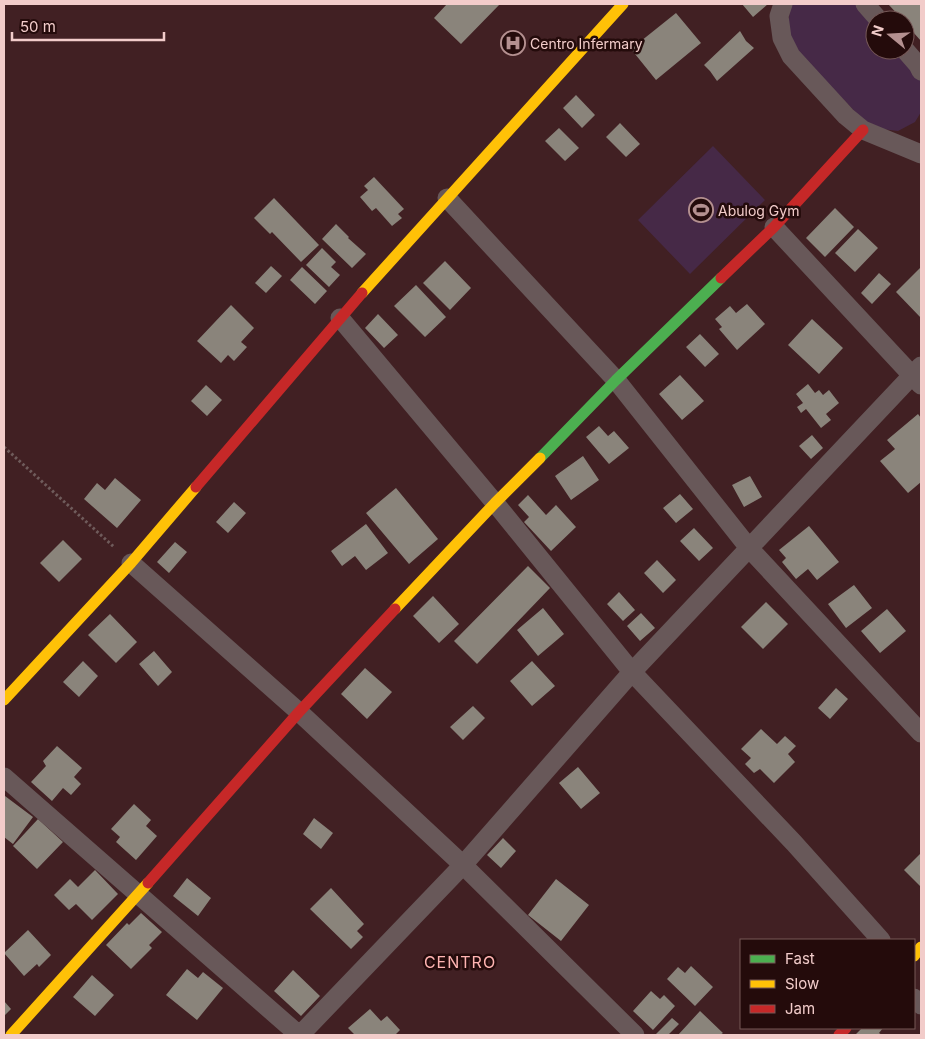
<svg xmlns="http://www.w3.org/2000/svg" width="925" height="1039" viewBox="0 0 925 1039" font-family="Inter,sans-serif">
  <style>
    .green { fill: #462947 }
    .building { fill: #8a847b }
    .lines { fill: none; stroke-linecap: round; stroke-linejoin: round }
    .path { stroke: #6f5b5b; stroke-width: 3; stroke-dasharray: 2.5 2.5; stroke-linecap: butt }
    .street { stroke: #685859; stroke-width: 19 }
    .fast { stroke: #4caf50; stroke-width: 11 }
    .slow { stroke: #ffc107; stroke-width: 11 }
    .jam { stroke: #c62828; stroke-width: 11 }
    .labels { text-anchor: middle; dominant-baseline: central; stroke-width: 5; stroke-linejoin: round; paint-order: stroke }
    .poi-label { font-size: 14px; fill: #f2ccca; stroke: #240b0b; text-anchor: start }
    .quarter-label { font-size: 16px; letter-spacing: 1px; fill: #ffb4b2; stroke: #240b0b }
  </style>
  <rect width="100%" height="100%" fill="#412023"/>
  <path class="green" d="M 790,4 L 858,4 L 875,23 L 875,50 L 898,50 L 917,73 L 921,80 L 921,112 L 915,122 L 898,131 L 881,129 L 864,121 L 798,52 L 788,33 Z
    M 713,146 L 765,200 L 690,274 L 638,220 Z"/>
  <path class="building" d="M 447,4 L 500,4 L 461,44 L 434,18 Z
    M 742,4 L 768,4 L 753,17 Z
    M 888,4 L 921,4 L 921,41 L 905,23 L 905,20 L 903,20 Z
    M 676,13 L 701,43 L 656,80 L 631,49 Z
    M 740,31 L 746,41 L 754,48 L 717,81 L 710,71 L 704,65 Z
    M 576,95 L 595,115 L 582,128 L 563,108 Z
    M 620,123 L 640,144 L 626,157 L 606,137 Z
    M 559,128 L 579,148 L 565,161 L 545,141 Z
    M 374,177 L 404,209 L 398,214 L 402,218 L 392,226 L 376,208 L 372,211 L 360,197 L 368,190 L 364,186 Z
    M 274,198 L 319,245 L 301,262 L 272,232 L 270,234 L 254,218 Z
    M 835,208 L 854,227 L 825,257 L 806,238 Z
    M 336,224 L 349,237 L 348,238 L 366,254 L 352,268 L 322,239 Z
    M 858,229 L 878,248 L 855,272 L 835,253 Z
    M 322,248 L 336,262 L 331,267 L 340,275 L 329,287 L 306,265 Z
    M 445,261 L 471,288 L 450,310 L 423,283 Z
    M 271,266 L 282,276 L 266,293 L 255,283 Z
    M 302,267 L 327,291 L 315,304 L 290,280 Z
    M 921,267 L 921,318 L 896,292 Z
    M 879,273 L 891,284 L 872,304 L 861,293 Z
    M 416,285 L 446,317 L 425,337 L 394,306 Z
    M 747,304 L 765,324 L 737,350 L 719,329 L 722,327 L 715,319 L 730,306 L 736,313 Z
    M 231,305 L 254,328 L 241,342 L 247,347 L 234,361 L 228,355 L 221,363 L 197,341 Z
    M 378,314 L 398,335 L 384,348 L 365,328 Z
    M 812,319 L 843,348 L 819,374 L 788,345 Z
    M 700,334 L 719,354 L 705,367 L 686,347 Z
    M 680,375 L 704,401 L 682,420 L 659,394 Z
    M 808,384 L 815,393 L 819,390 L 823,395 L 829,390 L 839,403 L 826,414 L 831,420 L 821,428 L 806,409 L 801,413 L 797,407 L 803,403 L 796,394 Z
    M 206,385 L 222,400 L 207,416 L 191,401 Z
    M 918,414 L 921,418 L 921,482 L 908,493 L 880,461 L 895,449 L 887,440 Z
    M 599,426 L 608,436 L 614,431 L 629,448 L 609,464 L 586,437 Z
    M 812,435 L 823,448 L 811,459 L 799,446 Z
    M 583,456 L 599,480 L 571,500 L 555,476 Z
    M 750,476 L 762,497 L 744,507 L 732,485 Z
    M 115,478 L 141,500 L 117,528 L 84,499 L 97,483 L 105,490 Z
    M 396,488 L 438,539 L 409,564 L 366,513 Z
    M 680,494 L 693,509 L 676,523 L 663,508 Z
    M 528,495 L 546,515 L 556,505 L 576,527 L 551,551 L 524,522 L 529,517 L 518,505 Z
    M 234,502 L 246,513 L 228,533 L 216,522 Z
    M 366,524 L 388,553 L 366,570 L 355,556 L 342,566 L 331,551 Z
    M 809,526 L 839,562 L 817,580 L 808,569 L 796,579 L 782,562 L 786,558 L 779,550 Z
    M 694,528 L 713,548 L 699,561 L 680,541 Z
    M 63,540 L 82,559 L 59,582 L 40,563 Z
    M 175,542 L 187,552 L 169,573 L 157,562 Z
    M 657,560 L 676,580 L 663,593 L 644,573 Z
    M 528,566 L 550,588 L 477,664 L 454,641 Z
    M 854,585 L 872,608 L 846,628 L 828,604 Z
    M 619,592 L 635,610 L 623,621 L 607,604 Z
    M 433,596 L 459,624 L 439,643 L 413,616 Z
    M 766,602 L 788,624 L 763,649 L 741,627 Z
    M 543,608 L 564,634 L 538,656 L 517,630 Z
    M 887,609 L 906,631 L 880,653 L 861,631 Z
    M 641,613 L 655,628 L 640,641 L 627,626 Z
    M 110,614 L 137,642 L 116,663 L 88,635 Z
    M 154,651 L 172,672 L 158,686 L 139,664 Z
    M 83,661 L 98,676 L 79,697 L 63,682 Z
    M 532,661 L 555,686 L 532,706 L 510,681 Z
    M 365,668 L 392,692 L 367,719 L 341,694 Z
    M 836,688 L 848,699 L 830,719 L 818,708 Z
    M 473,706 L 485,718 L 463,740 L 450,727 Z
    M 761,729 L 777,744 L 785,736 L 796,746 L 788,754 L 795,762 L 774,783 L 760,769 L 754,773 L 745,764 L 751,758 L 741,749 Z
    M 57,746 L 82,768 L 74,777 L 81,784 L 71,795 L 63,788 L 52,801 L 31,782 L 46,766 L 43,761 Z
    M 578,767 L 600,793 L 581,809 L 559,783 Z
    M 5,796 L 33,817 L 13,844 L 4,837 L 4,798 Z
    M 134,804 L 151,820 L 146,826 L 157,836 L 136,860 L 116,842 L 120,837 L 111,829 Z
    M 314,818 L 333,833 L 321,849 L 303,834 Z
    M 38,819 L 63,842 L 37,869 L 13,846 Z
    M 503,838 L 516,851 L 501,868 L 487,855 Z
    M 921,853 L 921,887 L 904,870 Z
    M 95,870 L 118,894 L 92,920 L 76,904 L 69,910 L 54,895 L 70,879 L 78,887 Z
    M 187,878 L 211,898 L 198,916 L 173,896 Z
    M 556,879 L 589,905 L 561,941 L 528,915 Z
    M 331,888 L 364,924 L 357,931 L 363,937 L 351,949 L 310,909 Z
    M 141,913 L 162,932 L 149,945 L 152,948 L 131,969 L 106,945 L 127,923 L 129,925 Z
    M 28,930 L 51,955 L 39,967 L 37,964 L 24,976 L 4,953 Z
    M 691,966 L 713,987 L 695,1006 L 667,979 L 678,967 L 685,973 Z
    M 187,969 L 198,978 L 203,972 L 223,988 L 197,1020 L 166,995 Z
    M 293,970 L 320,996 L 301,1016 L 274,991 Z
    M 92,975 L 114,995 L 95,1016 L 73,997 Z
    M 651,991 L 660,999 L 664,995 L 675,1006 L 653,1030 L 633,1011 Z
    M 4,1001 L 11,1009 L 4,1016 Z
    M 370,1009 L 381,1021 L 387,1016 L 400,1030 L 395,1035 L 355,1035 L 348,1028 Z
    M 700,1011 L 723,1033 L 720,1035 L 678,1035 Z
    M 672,1018 L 679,1024 L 668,1035 L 655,1035 Z
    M 862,1028 L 883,1028 L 879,1033 L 882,1035 L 855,1035 Z"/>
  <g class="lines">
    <path class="path" d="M 4,447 L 114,547"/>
    <path class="street" d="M 783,4 L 779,16 L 782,38 L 791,56 L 846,116 L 863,130 L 921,154
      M 865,4 L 879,20
      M 905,50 L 918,65 L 921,71
      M 447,198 L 616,380 L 749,548 L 921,733
      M 774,227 L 921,385
      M 340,318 L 495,503 L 632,672 L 794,843 L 881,940
      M 131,563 L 299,712 L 463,865 L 635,1035
      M 4,777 L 299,1035
      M 914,998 L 921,1005
      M 300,1035 L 463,865 L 632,672 L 921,366"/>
    <path class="fast" d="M 540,458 L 616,380 L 721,278"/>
    <path class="slow" d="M 362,293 L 623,4
      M 395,609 L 495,503 L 540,458
      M 4,700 L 131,563 L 196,487
      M 914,956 L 921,947
      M 11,1035 L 148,883"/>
    <path class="jam" d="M 721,278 L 774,227 L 863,130
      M 196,487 L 362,293
      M 148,883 L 299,712 L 395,609
      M 839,1035 L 846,1028"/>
  </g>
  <defs>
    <symbol id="hospital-ring" viewBox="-11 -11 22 22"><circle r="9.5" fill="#240b0b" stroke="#b49090" stroke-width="1.5"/><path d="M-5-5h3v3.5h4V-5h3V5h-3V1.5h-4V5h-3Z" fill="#b49090"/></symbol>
    <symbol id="stadium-ring" viewBox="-11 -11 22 22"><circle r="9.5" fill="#240b0b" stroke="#b49090" stroke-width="1.5"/><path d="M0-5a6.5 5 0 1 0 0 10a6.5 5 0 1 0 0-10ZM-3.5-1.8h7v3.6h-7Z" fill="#b49090"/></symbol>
  </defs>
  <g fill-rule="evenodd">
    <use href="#hospital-ring" x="499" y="29" width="28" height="28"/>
    <use href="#stadium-ring" x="687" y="196" width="28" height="28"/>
  </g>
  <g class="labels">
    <g class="poi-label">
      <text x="530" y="43">Centro Infermary</text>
      <text x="718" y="210">Abulog Gym</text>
    </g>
    <g class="quarter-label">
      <text x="460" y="962">CENTRO</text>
    </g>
  </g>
  <rect width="925" height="1039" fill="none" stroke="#f2ccca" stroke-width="10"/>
  <rect x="740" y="939" width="175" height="90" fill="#240b0b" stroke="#765857"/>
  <rect x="750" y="955" width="25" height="8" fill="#4caf50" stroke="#765857"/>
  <text x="785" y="964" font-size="15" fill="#f2ccca">Fast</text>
  <rect x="750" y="980" width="25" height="8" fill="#ffc107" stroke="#765857"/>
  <text x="785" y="989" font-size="15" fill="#f2ccca">Slow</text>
  <rect x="750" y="1005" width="25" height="8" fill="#c62828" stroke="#765857"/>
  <text x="785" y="1014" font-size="15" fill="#f2ccca">Jam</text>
  <g transform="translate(890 35) rotate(288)"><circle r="24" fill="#240b0b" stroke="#765857"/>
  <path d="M0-4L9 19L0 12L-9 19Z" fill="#b49090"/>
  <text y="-8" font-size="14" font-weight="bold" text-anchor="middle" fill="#f2ccca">N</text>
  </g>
  <path d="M12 32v8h152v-8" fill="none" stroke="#f2ccca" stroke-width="2.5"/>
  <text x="20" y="32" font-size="15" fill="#f2ccca" stroke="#240b0b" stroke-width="4" paint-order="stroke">50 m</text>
</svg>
